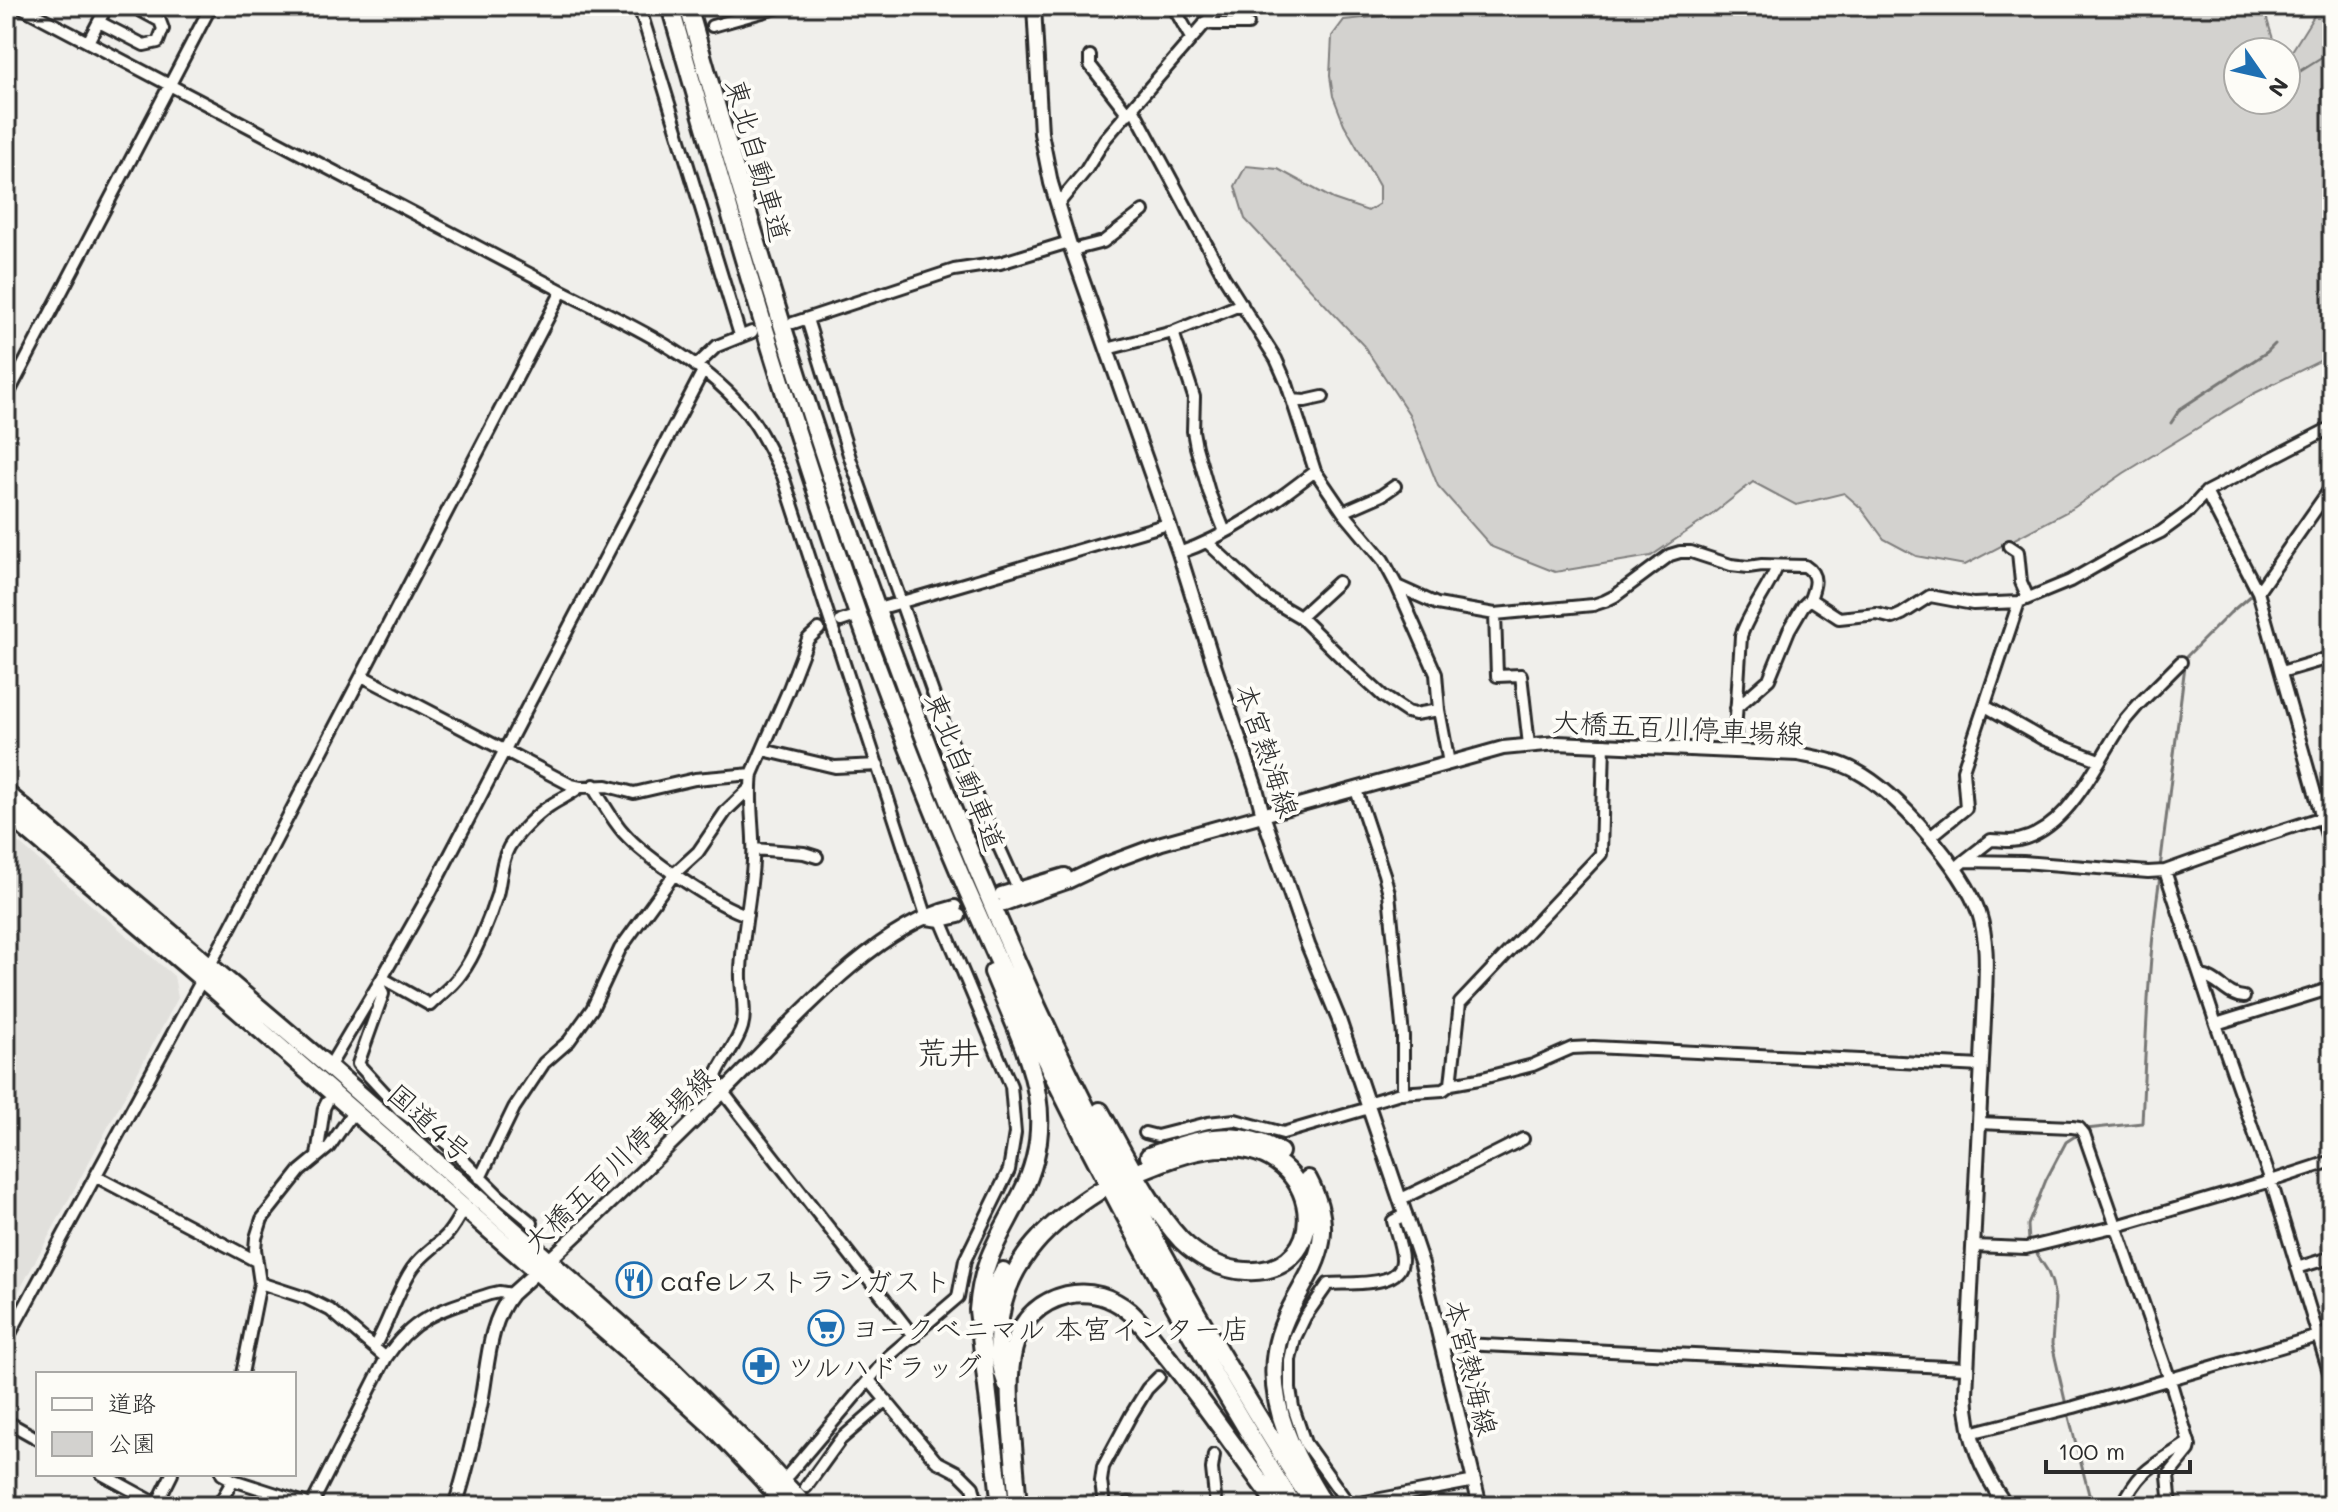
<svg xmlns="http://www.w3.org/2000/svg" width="2338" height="1512" viewBox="0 0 2338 1512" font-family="Mali,'Klee One',sans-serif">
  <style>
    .built { fill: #e1e0dc }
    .green { fill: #d3d2cf; stroke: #7f7e7d; stroke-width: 2; fill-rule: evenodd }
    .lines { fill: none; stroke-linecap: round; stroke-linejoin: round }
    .stream { stroke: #777775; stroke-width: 3 }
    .minor-casing { stroke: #2b2b2b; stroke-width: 16 }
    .major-casing { stroke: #2b2b2b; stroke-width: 18 }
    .highway-casing { stroke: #2b2b2b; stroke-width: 22 }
    .minor { stroke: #fdfcf7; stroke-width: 10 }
    .major { stroke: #fdfcf7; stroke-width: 12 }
    .highway { stroke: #fdfcf7; stroke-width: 16 }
    .labels { text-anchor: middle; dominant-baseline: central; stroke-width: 8; stroke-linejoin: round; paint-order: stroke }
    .street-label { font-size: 28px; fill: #2b2b2b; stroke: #fdfcf7 }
    .poi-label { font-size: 28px; fill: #2b2b2b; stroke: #fdfcf7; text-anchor: start }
    .quarter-label { font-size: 32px; fill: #2b2b2b; stroke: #fdfcf7 }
  </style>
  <rect width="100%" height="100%" fill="#f0efeb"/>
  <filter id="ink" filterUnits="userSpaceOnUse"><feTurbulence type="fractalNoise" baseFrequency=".0125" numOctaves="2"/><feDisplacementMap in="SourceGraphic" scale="16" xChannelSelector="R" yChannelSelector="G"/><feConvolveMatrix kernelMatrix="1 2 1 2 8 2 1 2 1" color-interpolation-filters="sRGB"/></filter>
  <g filter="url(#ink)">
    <path class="built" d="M 6,832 L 174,976 L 178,998 L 6,1315 Z"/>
    <path class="green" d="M 1408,6 L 2263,6 L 2276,49 L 2292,51 L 2320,6 L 2332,6 L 2332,355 L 2255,393 L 2124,473 L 2072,509 L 1965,565 L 1916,556 L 1884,539 L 1861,508 L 1844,493 L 1796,505 L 1753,482 L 1710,516 L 1651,556 L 1555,572 L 1492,547 L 1438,486 L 1409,414 L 1364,346 L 1245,219 L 1235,186 L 1246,166 L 1278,169 L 1333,199 L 1368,211 L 1379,204 L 1379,186 L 1344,124 L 1333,96 L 1330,76 L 1332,36 L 1344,20 L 1384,16 ZM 2238,52 L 2286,52 L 2286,100 L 2238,100 Z"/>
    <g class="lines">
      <path class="stream" d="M 2286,80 L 2332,51
        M 2269,100 L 2272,112
        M 2171,423 L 2180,409 L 2267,352 L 2275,344
        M 2204,502 L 2252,595
        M 2160,868 L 2186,657 L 2230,613 L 2252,594
        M 2066,1405 L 2052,1344 L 2055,1299 L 2052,1283 L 2047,1270 L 2029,1242 L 2028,1225 L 2046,1180 L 2066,1142 L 2086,1129 L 2142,1123 C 2146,1040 2148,958 2160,876
        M 2068,1413 L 2092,1506"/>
      <defs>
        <path id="minor" d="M 639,6 L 740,335
          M 1173,6 L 1191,38
          M 99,22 L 144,45 L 158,42 L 163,29 L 160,21 L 132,6
          M 1205,22 L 1214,24 L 1248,24
          M 712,26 L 783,6
          M 88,42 L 107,6
          M 1090,56 L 1090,65 L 1128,114
          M 1133,108 L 1224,277 L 1276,359 L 1287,384 L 1315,471 L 1343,512 L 1383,560 L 1397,586 L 1437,604 L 1495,614 L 1593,605 L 1605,601 L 1615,596 L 1670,555 L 1680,552 L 1691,552 L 1731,565 L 1748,567 L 1762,565 L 1805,566 C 1819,575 1815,586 1810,599 L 1839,618 L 1877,614 L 1893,618 L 1902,614 L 1930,596 L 1973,604 L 2019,602 L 2070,581 L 2128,548 L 2161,532 L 2187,513 L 2206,492 L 2332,427
          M 1058,204 L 1086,170 L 1105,139 L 1220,6
          M 1072,250 L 1103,242 L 1143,211
          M 562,291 C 626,323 695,353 742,407 C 760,427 771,453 783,476 L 927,918
          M 807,319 L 851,461 L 945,727 L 1018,889
          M 793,323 L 954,270 L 1000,263 L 1069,242
          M 1173,332 L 1194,397 L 1193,431 L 1196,447 L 1209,492 L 1225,532
          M 1107,349 L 1173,332 L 1242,304
          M 696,366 L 717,346 L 752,332
          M 6,398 L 211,6
          M 1292,400 L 1305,401 L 1323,397
          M 2206,492 L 2258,592 L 2332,853
          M 1343,512 L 1382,495 L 1395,486
          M 1208,543 L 1266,597 L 1300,617 L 1350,666 L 1383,696 L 1407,712 L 1415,714 L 1439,710
          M 2009,546 L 2018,552 L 2021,582 L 2028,598
          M 1179,553 C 1229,536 1274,503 1315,471
          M 1397,586 L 1436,674 L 1439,710 L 1449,763
          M 2258,592 L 2332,486
          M 885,607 L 1168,524
          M 1495,614 L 1497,676 L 1521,675 L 1529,745
          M 1300,617 L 1338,582
          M 841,621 L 850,618
          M 819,629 L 808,639 L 788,691 L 752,774 C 748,803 755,832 753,861 C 751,898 742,934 741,972 C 740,990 747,1009 742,1027 C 737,1045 723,1058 716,1076 L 723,1092 L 914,1337
          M 2281,672 L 2332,657
          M 362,676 L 571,785 L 580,787 L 607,786 L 634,793 L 695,779 L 752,774
          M 1985,706 L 2043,739 L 2099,760
          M 1736,708 L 1769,679 L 1789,630 L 1803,606 L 1810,599
          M 763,750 L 835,767 L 878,765
          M 1734,750 L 1741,636 C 1749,612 1767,591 1777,567
          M 594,785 L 596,792 C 605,806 613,821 624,833 C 645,857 717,906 747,915
          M 1356,790 L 1384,874 L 1389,893 L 1403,1036 L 1403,1093
          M 1929,838 L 1966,808 L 1963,770 L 2019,602
          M 754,849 L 804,853 L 817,857
          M 1964,861 L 1991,840 C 1997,840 2004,841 2010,841 C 2067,838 2097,759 2126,719 L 2138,705 L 2181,662
          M 1955,869 L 1964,861 L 2023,862 L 2148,872 L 2165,871 L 2246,842 L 2332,814
          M 2165,871 L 2216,1024 L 2271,1181 L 2332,1382
          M 2201,976 C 2218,978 2226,996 2244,997
          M 382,978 L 430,1005 C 440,995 453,986 461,974 C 475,956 490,917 497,895 C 501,879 501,861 509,847 C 516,835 537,814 548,807 C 559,799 569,796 580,787
          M 379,984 L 383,994 L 358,1064 L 402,1112 L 444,1141 L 498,1195 L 532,1223
          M 2216,1024 L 2332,988
          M 329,1067 L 382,978 L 430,893 L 703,371
          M 1451,1084 L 1460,1003 L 1601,854 L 1604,744
          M 1367,1103 L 1400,1093 L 1443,1090 L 1451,1084 L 1479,1079 L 1533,1065 L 1572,1048 L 1593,1047 L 1982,1066
          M 1979,1123 L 2072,1127 L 2079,1128 L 2084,1134 L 2170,1380 L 2190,1446 L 2189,1450 L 2168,1476 L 2171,1506
          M 1145,1133 L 1157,1136 L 1208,1123 L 1235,1120 L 1283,1133 L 1369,1108
          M 317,1156 L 324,1108 L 327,1102
          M 95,1176 L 256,1261
          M 480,1178 L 514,1108 L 544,1063 L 569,1041 L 592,1009 L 620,949 L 675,873 L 698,852 L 726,811 L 750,788
          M 1401,1199 C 1442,1179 1483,1160 1523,1139
          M 1973,1246 L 2026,1248 L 2117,1226 L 2271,1181 L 2332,1161
          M 2297,1268 L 2329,1258
          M 260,1283 L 306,1298 L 330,1310 L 386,1358
          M 6,1341 L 230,928 L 562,291 L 19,6
          M 1442,1343 L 1967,1368
          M 374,1347 C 389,1322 396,1293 412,1269 C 421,1256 432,1249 443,1239 C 452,1231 458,1218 464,1208
          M 242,1374 L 260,1283 L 255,1249 L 256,1238 L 262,1219 L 300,1171 L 329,1147 L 354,1111
          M 869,1380 L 936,1461 L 959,1473 L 973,1487 L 978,1506
          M 6,1421 L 38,1439
          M 1970,1433 L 2074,1407 L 2332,1332
          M 1214,1455 L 1212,1469 L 1216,1506
          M 102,1474 L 157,1504
          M 222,1474 L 233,1480 L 311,1505
          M 783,1481 L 889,1356 L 958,1297 L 965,1260 L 1009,1170 L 1015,1133 L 1011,1086 L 941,920
          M 806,1487 L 840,1440 L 886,1400
          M 156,1506 L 172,1474
          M 218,1506 L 233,1480
          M 311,1506 L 386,1358 C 414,1315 444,1309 490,1294 L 499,1292 L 512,1294
          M 1104,1506 L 1101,1481 L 1103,1467 L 1131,1415 L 1147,1389 L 1159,1377
          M 1126,1506 L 1128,1503
          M 1350,1506 L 1305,1443 L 1293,1407 L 1290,1389 L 1290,1360 L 1295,1338 L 1305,1317 L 1328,1284 C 1346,1282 1403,1289 1402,1259 C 1402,1247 1396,1233 1393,1221 L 1406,1214
          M 1359,1506 L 1365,1502 L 1475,1481
          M 2122,1506 C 2142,1465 2155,1466 2189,1442"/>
        <path id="major" d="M 1034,6 L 1041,133 L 1051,183 L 1069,242 L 1179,553 L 1214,665 L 1256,788 L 1263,815 L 1308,945 L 1339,1020 L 1422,1264 L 1480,1506
          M 1001,894 L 1065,875
          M 1004,904 L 1067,882 L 1103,865 L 1162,843 L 1503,748 L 1557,743 L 1798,754 C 1818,758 1838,761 1856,771 C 1898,793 1963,869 1979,913 C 1988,941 1986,969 1985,998 L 1966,1394 C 1968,1440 1980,1468 2006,1506
          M 927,918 L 941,920 L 959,916
          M 455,1506 C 466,1472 474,1437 481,1402 C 488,1366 488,1323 512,1294 C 584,1229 655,1160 724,1091 C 785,1031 871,927 955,907"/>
        <path id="highway" d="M 670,6 C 732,221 794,437 870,648 C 980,948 1124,1236 1294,1506
          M 688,6 C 782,340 886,672 1029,989 C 1111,1168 1208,1340 1314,1506
          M 6,793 L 329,1067 L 669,1367 L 755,1452 L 805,1506
          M 6,812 L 201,978 L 660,1379 L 713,1427 L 788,1506
          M 993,972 C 1024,1049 1063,1113 1021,1195 C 999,1239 982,1259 978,1310 L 1001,1506
          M 1100,1111 C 1123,1151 1149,1206 1181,1240 C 1198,1257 1222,1270 1246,1271 C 1335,1276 1325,1145 1224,1148 C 1196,1148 1168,1160 1142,1170
          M 1149,1156 C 1193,1139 1237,1126 1280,1152
          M 1308,1179 C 1350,1258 1286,1285 1276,1351 C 1267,1408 1296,1459 1325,1506
          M 984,1329 L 993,1295 L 1003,1271
          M 1007,1385 C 998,1362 996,1342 1000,1318 C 1009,1259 1050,1222 1099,1191
          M 1018,1506 C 1016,1482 1014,1457 1012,1433 C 1008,1381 1001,1311 1067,1295 C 1090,1290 1112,1297 1130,1312 C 1145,1326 1156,1343 1169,1359 C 1207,1406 1241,1457 1278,1506"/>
      </defs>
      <use href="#minor" class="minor-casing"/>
      <use href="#major" class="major-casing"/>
      <use href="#highway" class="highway-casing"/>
      <use href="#minor" class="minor"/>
      <use href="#major" class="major"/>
      <use href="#highway" class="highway"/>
    </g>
  </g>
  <defs>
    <symbol id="restaurant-ring" viewBox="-11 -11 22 22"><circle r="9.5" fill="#fdfcf7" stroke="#1f6fb2" stroke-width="1.5"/><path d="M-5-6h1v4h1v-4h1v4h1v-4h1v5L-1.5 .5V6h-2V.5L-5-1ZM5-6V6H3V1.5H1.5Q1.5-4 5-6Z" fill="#1f6fb2"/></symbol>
    <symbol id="supermarket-ring" viewBox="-11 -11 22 22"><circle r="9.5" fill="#fdfcf7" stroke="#1f6fb2" stroke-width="1.5"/><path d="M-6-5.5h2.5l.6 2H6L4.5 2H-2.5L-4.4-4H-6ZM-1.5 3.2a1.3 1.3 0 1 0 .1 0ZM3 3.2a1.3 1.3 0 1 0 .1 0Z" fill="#1f6fb2"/></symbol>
    <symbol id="pharmacy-ring" viewBox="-11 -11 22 22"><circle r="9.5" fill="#fdfcf7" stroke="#1f6fb2" stroke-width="1.5"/><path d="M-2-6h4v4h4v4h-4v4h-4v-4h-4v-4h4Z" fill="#1f6fb2"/></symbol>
  </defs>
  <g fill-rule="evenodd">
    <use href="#restaurant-ring" x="614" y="1260" width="40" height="40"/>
    <use href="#supermarket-ring" x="806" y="1308" width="40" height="40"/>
    <use href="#pharmacy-ring" x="741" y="1346" width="40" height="40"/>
  </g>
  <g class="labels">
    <g class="street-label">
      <text transform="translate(759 160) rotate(74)">東北自動車道</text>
      <text transform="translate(1678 727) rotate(3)">大橋五百川停車場線</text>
      <text transform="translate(1268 750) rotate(71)">本宮熱海線</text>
      <text transform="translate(966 771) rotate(68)">東北自動車道</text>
      <text transform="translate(430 1122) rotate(42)">国道4号</text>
      <text transform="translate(618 1159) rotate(-44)">大橋五百川停車場線</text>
      <text transform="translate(1472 1367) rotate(76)">本宮熱海線</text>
    </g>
    <g class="poi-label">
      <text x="660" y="1280">cafeレストランガスト</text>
      <text x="852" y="1328">ヨークベニマル 本宮インター店</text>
      <text x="787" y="1366">ツルハドラッグ</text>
    </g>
    <g class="quarter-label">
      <text x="948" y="1051">荒井</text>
    </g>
  </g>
  <rect width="2338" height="1512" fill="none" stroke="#fdfcf7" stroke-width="32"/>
  <rect x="16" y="16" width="2306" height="1480" fill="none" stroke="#2b2b2b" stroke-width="3" filter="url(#ink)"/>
  <rect x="36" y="1372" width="260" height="104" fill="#fdfcf7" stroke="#a9a8a5" stroke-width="2"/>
  <rect x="52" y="1398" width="40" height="12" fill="#fdfcf7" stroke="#a9a8a5" stroke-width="2"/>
  <text x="108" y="1412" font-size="24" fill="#2b2b2b">道路</text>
  <rect x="52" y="1432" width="40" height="24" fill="#d3d2cf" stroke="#a9a8a5" stroke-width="2"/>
  <text x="108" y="1452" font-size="24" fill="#2b2b2b">公園</text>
  <g transform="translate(2262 76) rotate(124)"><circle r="38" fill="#fdfcf7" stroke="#a9a8a5" stroke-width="2"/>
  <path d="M0-6L14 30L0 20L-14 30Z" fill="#1f6fb2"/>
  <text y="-12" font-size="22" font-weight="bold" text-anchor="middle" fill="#2b2b2b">N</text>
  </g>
  <path d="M2046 1460v12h144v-12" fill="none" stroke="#2b2b2b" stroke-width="4"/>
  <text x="2058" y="1460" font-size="24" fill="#2b2b2b" stroke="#fdfcf7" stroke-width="6" paint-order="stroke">100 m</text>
</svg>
